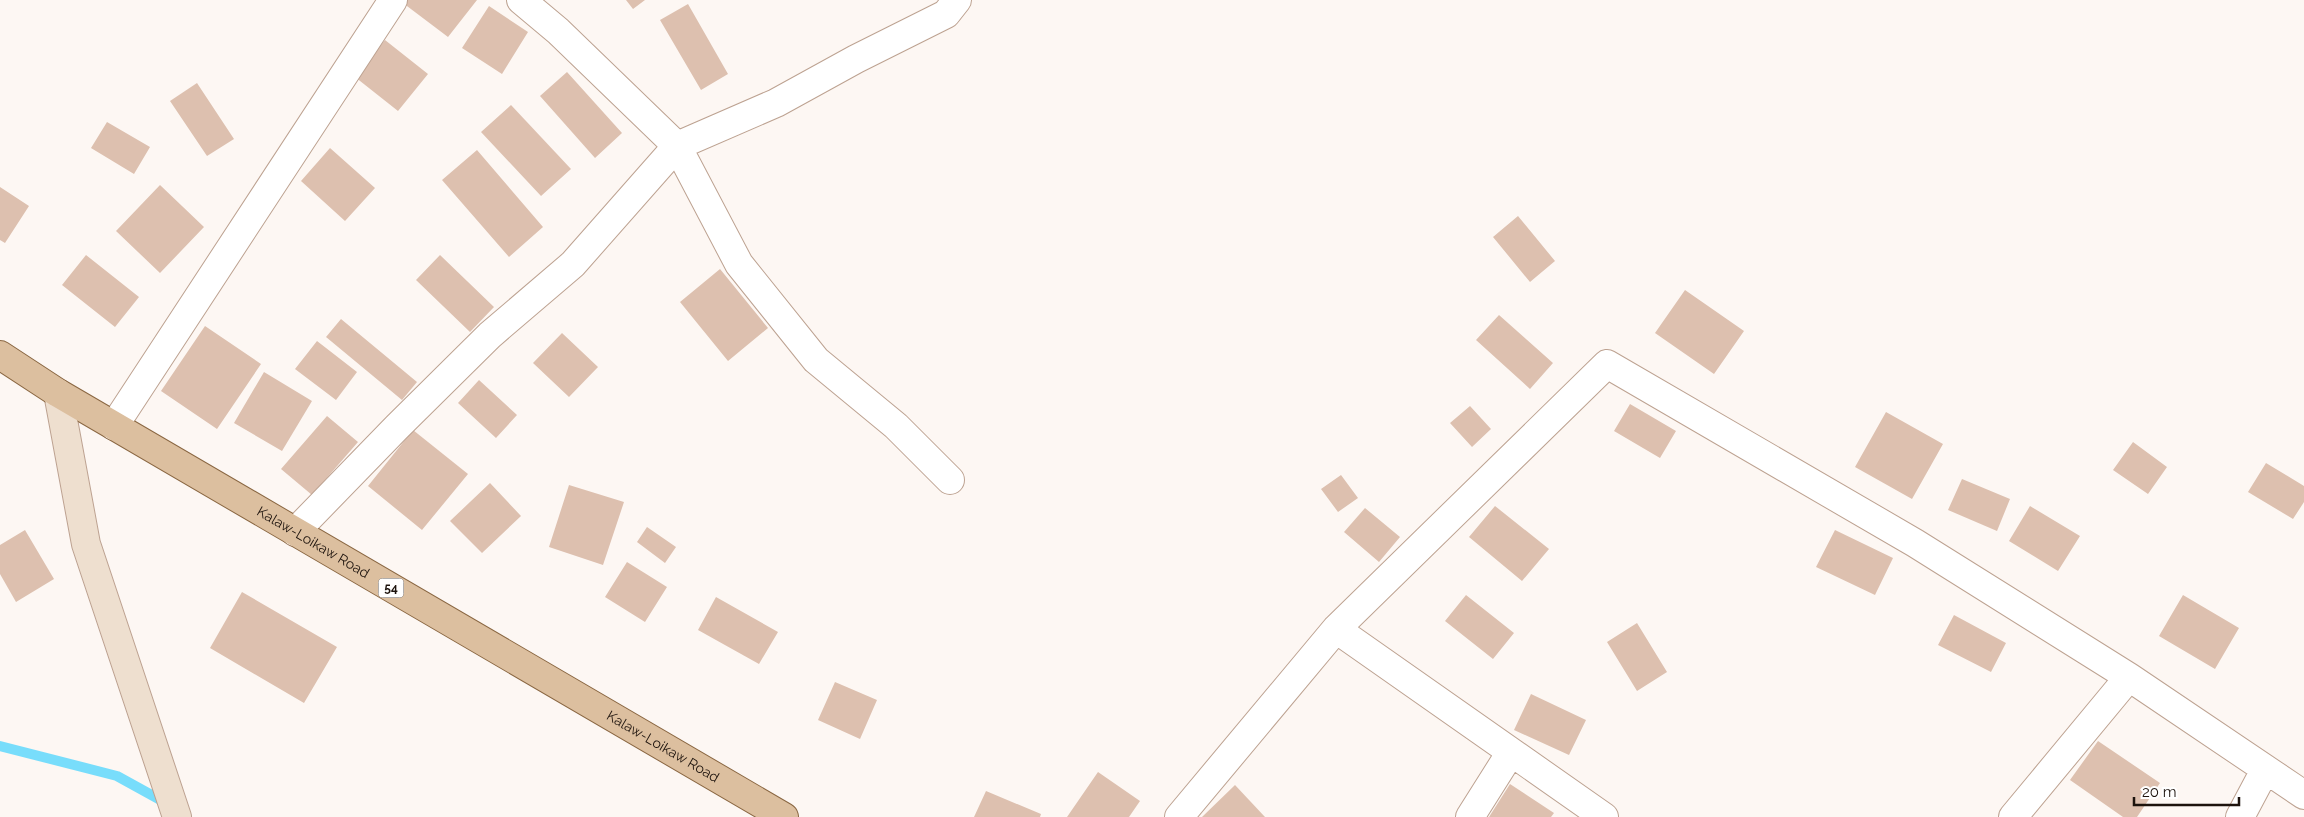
<svg xmlns="http://www.w3.org/2000/svg" width="2304" height="817" viewBox="0 0 2304 817" font-family="Raleway,sans-serif">
  <style>
    .lines { fill: none; stroke-linecap: round; stroke-linejoin: round }
    .stream { stroke: #78ddfb; stroke-width: 10 }
    .building { fill: #ddc0af }
    .minor-casing { stroke: #bda291; stroke-width: 30 }
    .secondary-casing { stroke: #bda291; stroke-width: 30 }
    .primary-casing { stroke: #8a6742; stroke-width: 30 }
    .minor { stroke: #fff; stroke-width: 28 }
    .secondary { stroke: #eedfcf; stroke-width: 28 }
    .primary { stroke: #dcbf9f; stroke-width: 28 }
    .labels { text-anchor: middle; dominant-baseline: central; stroke-width: 4; stroke-linejoin: round; paint-order: stroke }
    .shield { fill: #fff; stroke: #615a56; stroke-width: 1 }
    .shield-label { font-size: 12px; font-weight: bold; fill: #1d130d }
    .street-label { font-size: 14px; fill: #1d130d; stroke: #fff }
  </style>
  <rect width="100%" height="100%" fill="#fdf7f3"/>
  <g class="lines">
    <path class="stream" d="M 0,746 L 117,776 L 166,803"/>
  </g>
  <path class="building" d="M 399,0 L 477,0 L 448,37 Z
    M 626,0 L 645,0 L 633,9 Z
    M 688,4 L 728,74 L 701,90 L 660,20 Z
    M 489,6 L 528,32 L 502,74 L 462,48 Z
    M 385,40 L 428,74 L 398,111 L 355,77 Z
    M 567,72 L 622,133 L 595,158 L 540,96 Z
    M 197,83 L 234,139 L 207,156 L 170,101 Z
    M 511,105 L 571,169 L 541,196 L 481,132 Z
    M 107,122 L 150,147 L 134,174 L 91,148 Z
    M 330,148 L 375,188 L 345,221 L 301,181 Z
    M 477,150 L 543,227 L 509,257 L 442,180 Z
    M 160,185 L 204,227 L 160,273 L 116,231 Z
    M 0,187 L 29,206 L 5,243 L 0,240 Z
    M 1518,216 L 1555,261 L 1530,282 L 1493,237 Z
    M 86,255 L 139,297 L 115,327 L 62,285 Z
    M 440,255 L 494,307 L 470,332 L 416,280 Z
    M 720,269 L 768,328 L 728,361 L 680,302 Z
    M 1685,290 L 1744,331 L 1714,374 L 1655,333 Z
    M 1499,315 L 1553,363 L 1530,389 L 1476,340 Z
    M 341,319 L 417,382 L 402,400 L 326,337 Z
    M 205,326 L 261,364 L 217,429 L 161,391 Z
    M 562,333 L 598,367 L 569,397 L 533,363 Z
    M 317,341 L 357,372 L 336,400 L 295,369 Z
    M 264,372 L 312,401 L 282,451 L 234,423 Z
    M 479,380 L 517,415 L 496,438 L 458,403 Z
    M 1630,404 L 1676,431 L 1660,458 L 1614,431 Z
    M 1470,406 L 1491,429 L 1472,447 L 1450,423 Z
    M 1886,412 L 1943,444 L 1912,499 L 1855,467 Z
    M 327,416 L 358,442 L 312,495 L 281,469 Z
    M 413,430 L 468,474 L 422,530 L 368,486 Z
    M 2133,442 L 2167,467 L 2148,494 L 2113,470 Z
    M 2266,463 L 2304,486 L 2304,502 L 2293,519 L 2248,492 Z
    M 1341,475 L 1358,498 L 1338,512 L 1321,489 Z
    M 1962,479 L 2010,499 L 1997,531 L 1948,510 Z
    M 490,483 L 521,516 L 482,553 L 450,521 Z
    M 569,485 L 624,502 L 603,565 L 549,547 Z
    M 1495,506 L 1549,549 L 1522,581 L 1469,537 Z
    M 2030,506 L 2080,536 L 2058,571 L 2009,541 Z
    M 1365,508 L 1400,537 L 1379,562 L 1344,532 Z
    M 647,527 L 676,547 L 665,563 L 637,542 Z
    M 25,530 L 54,579 L 16,602 L 0,574 L 0,545 Z
    M 1835,530 L 1893,558 L 1875,595 L 1816,567 Z
    M 627,562 L 667,587 L 645,622 L 605,597 Z
    M 242,592 L 337,647 L 304,703 L 210,648 Z
    M 1466,595 L 1514,633 L 1493,659 L 1445,621 Z
    M 2183,595 L 2239,628 L 2215,669 L 2159,636 Z
    M 716,597 L 778,632 L 759,664 L 698,630 Z
    M 1954,615 L 2006,643 L 1991,672 L 1938,645 Z
    M 1637,623 L 1667,672 L 1637,691 L 1607,642 Z
    M 835,682 L 877,700 L 860,739 L 818,720 Z
    M 1531,694 L 1586,720 L 1569,755 L 1514,730 Z
    M 2098,741 L 2160,783 L 2137,817 L 2123,817 L 2070,780 Z
    M 1098,772 L 1140,801 L 1129,817 L 1067,817 Z
    M 1510,784 L 1554,813 L 1551,817 L 1489,817 Z
    M 1235,785 L 1265,817 L 1202,817 Z
    M 986,791 L 1041,814 L 1040,817 L 974,817 Z"/>
  <g class="lines">
    <defs>
      <path id="minor" d="M 521,0 L 558,31 L 677,146 L 739,264 L 816,360 L 896,426 L 950,480
        M 114,426 L 393,0
        M 295,532 L 397,427 L 490,335 L 573,264 L 677,146 L 776,103 L 856,59 L 946,14 L 957,0
        M 1336,629 L 1604,817
        M 1179,817 L 1336,629 L 1607,364 L 1915,543 L 2129,677 L 2304,795
        M 1470,817 L 1511,752
        M 2013,817 L 2129,677
        M 2240,817 L 2265,770"/>
      <path id="secondary" d="M 58,393 L 86,544 L 177,817"/>
      <g id="primary">
        <path id="s1" d="M 0,355 L 58,393 L 784,817"/>
      </g>
    </defs>
    <use href="#minor" class="minor-casing"/>
    <use href="#secondary" class="secondary-casing"/>
    <use href="#primary" class="primary-casing"/>
    <use href="#minor" class="minor"/>
    <use href="#secondary" class="secondary"/>
    <use href="#primary" class="primary"/>
  </g>
  <g class="labels">
    <rect class="shield" x="378.5" y="578.5" width="25" height="19" rx="4"/>
    <g class="shield-label">
      <text x="391" y="588">54</text>
    </g>
    <g class="street-label">
      <text stroke="none"><textPath href="#s1" startOffset="365">Kalaw-Loikaw Road</textPath></text>
      <text stroke="none"><textPath href="#s1" startOffset="770">Kalaw-Loikaw Road</textPath></text>
    </g>
  </g>
  <path d="M2134 797v8h105v-8" fill="none" stroke="#1d130d" stroke-width="2.5"/>
  <text x="2142" y="797" font-size="15" fill="#1d130d" stroke="#ffffff" stroke-width="4" paint-order="stroke">20 m</text>
</svg>
